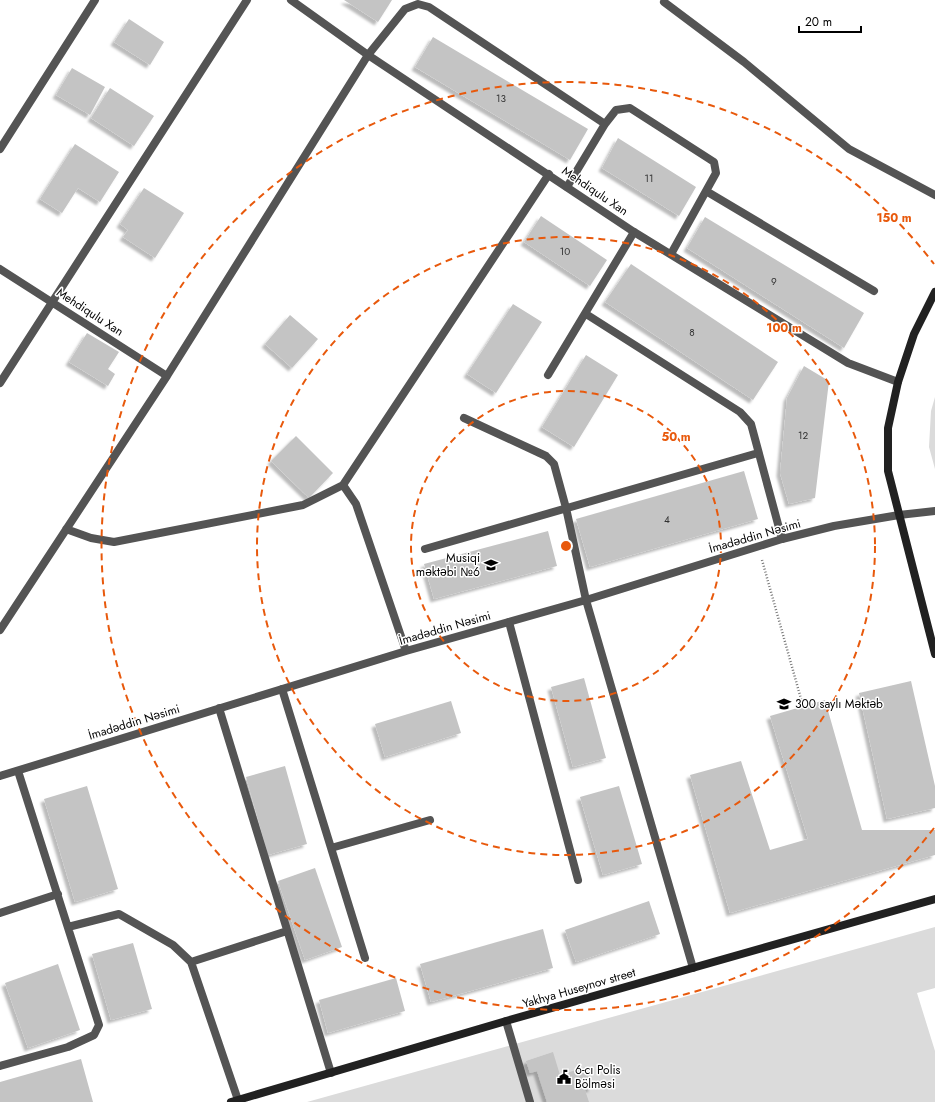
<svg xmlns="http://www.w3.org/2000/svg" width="935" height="1102" viewBox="0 0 935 1102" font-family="Jost,sans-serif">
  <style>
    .green { fill: #dbdbdb }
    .building { fill: #c4c4c4; filter: url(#shadow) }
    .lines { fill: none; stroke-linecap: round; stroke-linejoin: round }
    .path { stroke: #767676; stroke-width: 2.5; stroke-dasharray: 1 2; stroke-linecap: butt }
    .lane { stroke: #545454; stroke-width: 8 }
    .street { stroke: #545454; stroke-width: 8 }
    .secondary { stroke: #212121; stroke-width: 8 }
    .ring { fill: none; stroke: #e8590c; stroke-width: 2; stroke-dasharray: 7 5 }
    .labels { text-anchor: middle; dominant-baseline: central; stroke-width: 3; stroke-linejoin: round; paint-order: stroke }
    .number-label { font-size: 10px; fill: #313131 }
    .street-label { font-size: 12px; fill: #000; stroke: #fff }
    .poi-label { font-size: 12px; fill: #000; stroke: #fff; text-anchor: start }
    .centre { fill: #e8590c; stroke: #fff; stroke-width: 2 }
    .ring-label { font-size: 12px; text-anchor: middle; font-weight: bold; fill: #e8590c; stroke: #fff; stroke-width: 3; stroke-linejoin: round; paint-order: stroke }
  </style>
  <defs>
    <filter id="shadow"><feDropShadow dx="-3.5" dy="3.5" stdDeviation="1" flood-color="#0004"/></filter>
  </defs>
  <rect width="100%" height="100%" fill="#fff"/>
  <path class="green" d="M 935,397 L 935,469 L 929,447 L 931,411 Z
    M 935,927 L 935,988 L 917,993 L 935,1051 L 935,1102 L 307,1102 Z"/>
  <path class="building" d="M 344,0 L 392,0 L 378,22 Z
    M 129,19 L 164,42 L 150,65 L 114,42 Z
    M 433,37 L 588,129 L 570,160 L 415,67 Z
    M 72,68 L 105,87 L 90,115 L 56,95 Z
    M 110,88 L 154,116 L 134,146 L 91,118 Z
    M 618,138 L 696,187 L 679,216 L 602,168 Z
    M 75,144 L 119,172 L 100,202 L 78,188 L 62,213 L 40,199 Z
    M 144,188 L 184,213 L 155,258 L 123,237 L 128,230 L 120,224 Z
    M 541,216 L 607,260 L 590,286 L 524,242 Z
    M 705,217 L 864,313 L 844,348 L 687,248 Z
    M 631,264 L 778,362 L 753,400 L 605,302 Z
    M 513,304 L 542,322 L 496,393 L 467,374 Z
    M 290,315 L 318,339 L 292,368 L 265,344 Z
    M 87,333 L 119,352 L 108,369 L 115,374 L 108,386 L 69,362 Z
    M 586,355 L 618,375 L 574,447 L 542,427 Z
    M 804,366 L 829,381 L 815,498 L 789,504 L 780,473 L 787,398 Z
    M 296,436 L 333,473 L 309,498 L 271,461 Z
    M 744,471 L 758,519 L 590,567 L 576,519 Z
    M 548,531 L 557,566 L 434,599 L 424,564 Z
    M 584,678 L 606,758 L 573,767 L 551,687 Z
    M 911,681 L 935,786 L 935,808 L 887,819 L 859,693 Z
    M 825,700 L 862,830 L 935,830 L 935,855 L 730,913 L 690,775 L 741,761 L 770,850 L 808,839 L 770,716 Z
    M 451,701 L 461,733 L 385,757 L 375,724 Z
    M 285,766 L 307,844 L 268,855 L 246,777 Z
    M 87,786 L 118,889 L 75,902 L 44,799 Z
    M 619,786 L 642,864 L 603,875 L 580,797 Z
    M 315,868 L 342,947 L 305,960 L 278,881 Z
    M 649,901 L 660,934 L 576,962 L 565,930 Z
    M 543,929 L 553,968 L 431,1002 L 420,964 Z
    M 133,943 L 152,1009 L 111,1020 L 92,954 Z
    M 58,964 L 80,1030 L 28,1048 L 5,983 Z
    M 396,978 L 405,1011 L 328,1033 L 319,1000 Z
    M 553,1052 L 560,1075 L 586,1067 L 592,1088 L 585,1090 L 589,1102 L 547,1102 L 537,1071 L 530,1073 L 526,1061 Z
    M 81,1059 L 93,1102 L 0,1102 L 0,1082 Z"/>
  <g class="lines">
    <path class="path" d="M 762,560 L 803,706"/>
    <path class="lane" d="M 368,55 L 405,9 L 418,4 L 429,7 L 605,124
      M 567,187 L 605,124 L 616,110 L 630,108 L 714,162 L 716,173 L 671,254
      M 706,191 L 874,291
      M 586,314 L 740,412 L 751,424 L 782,539
      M 548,375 L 634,232
      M 464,418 L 546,456 L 554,464 L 566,508 L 586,600
      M 425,549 L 758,453
      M 509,622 L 578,880
      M 282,689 L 365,958
      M 331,848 L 430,820
      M 506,1021 L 530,1102"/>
    <path class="street" d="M 291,0 L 368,55 L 634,232 L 848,363 L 898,382
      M 664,2 L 744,62 L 849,149 L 935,195
      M 0,149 L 95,0
      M 0,269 L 167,376
      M 0,383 L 247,0
      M 343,485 L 356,504 L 406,651
      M 66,529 L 91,538 L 114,542 L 303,505 L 343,485 L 549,174
      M 586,600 L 693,968
      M 0,630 L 167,376 L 368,55
      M 219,708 L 331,1073
      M 0,776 L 406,651 L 586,600 L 782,539 L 834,526 L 899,515 L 935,511
      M 0,913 L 58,894
      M 68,927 L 119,914 L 173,945 L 191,962 L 238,1100
      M 191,962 L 287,931
      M 0,1066 L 68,1047 L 94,1035 L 99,1025 L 18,771"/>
    <path class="secondary" d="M 935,292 L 914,334 L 898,382 L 888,428 L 888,471 L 935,654
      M 231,1102 L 506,1021 L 935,899"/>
  </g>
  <g class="ring">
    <circle cx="566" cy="546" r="155"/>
    <circle cx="566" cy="546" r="309"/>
    <path d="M934 828A464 464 0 1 1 934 264"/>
  </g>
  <defs>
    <symbol id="school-bare" viewBox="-9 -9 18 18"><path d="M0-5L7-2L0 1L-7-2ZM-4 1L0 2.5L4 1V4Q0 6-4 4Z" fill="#000" stroke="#fff" stroke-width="2.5" paint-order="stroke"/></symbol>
    <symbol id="civic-bare" viewBox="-9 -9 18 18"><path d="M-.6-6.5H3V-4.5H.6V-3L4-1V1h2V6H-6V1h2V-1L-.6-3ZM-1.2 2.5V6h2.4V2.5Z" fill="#000" stroke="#fff" stroke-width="2.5" paint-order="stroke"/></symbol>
  </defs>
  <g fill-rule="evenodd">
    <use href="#school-bare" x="481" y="555" width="20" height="20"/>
    <use href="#school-bare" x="774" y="694" width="20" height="20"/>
    <use href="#civic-bare" x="554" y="1067" width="20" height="20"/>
  </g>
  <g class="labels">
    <g class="number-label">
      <text x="501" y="98">13</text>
      <text x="649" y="178">11</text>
      <text x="565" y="251">10</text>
      <text x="774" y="281">9</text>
      <text x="692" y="332">8</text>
      <text x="803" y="435">12</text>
      <text x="667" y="519">4</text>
    </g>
    <g class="street-label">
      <text transform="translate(595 191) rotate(34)">Mehdiqulu Xan</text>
      <text transform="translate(90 312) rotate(33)">Mehdiqulu Xan</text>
      <text transform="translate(755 536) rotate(-16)">İmadəddin Nəsimi</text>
      <text transform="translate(445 628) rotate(-16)">İmadəddin Nəsimi</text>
      <text transform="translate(134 722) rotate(-17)">İmadəddin Nəsimi</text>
      <text transform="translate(579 988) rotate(-16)">Yakhya Huseynov street</text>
    </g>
    <g class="poi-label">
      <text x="480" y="558" text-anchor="end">Musiqi<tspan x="480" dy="14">məktəbi №6</tspan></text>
      <text x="795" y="704">300 saylı Məktəb</text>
      <text x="575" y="1070">6-cı Polis<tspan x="575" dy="14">Bölməsi</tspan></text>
    </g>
  </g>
  <circle cx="566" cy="546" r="6" class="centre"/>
  <g class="ring-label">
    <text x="894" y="222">150 m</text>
    <text x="784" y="332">100 m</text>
    <text x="676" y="441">50 m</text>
  </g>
  <path d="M799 26v6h62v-6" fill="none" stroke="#000000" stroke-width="2"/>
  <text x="805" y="26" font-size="12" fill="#000000" stroke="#ffffff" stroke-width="3" paint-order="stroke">20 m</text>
</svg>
